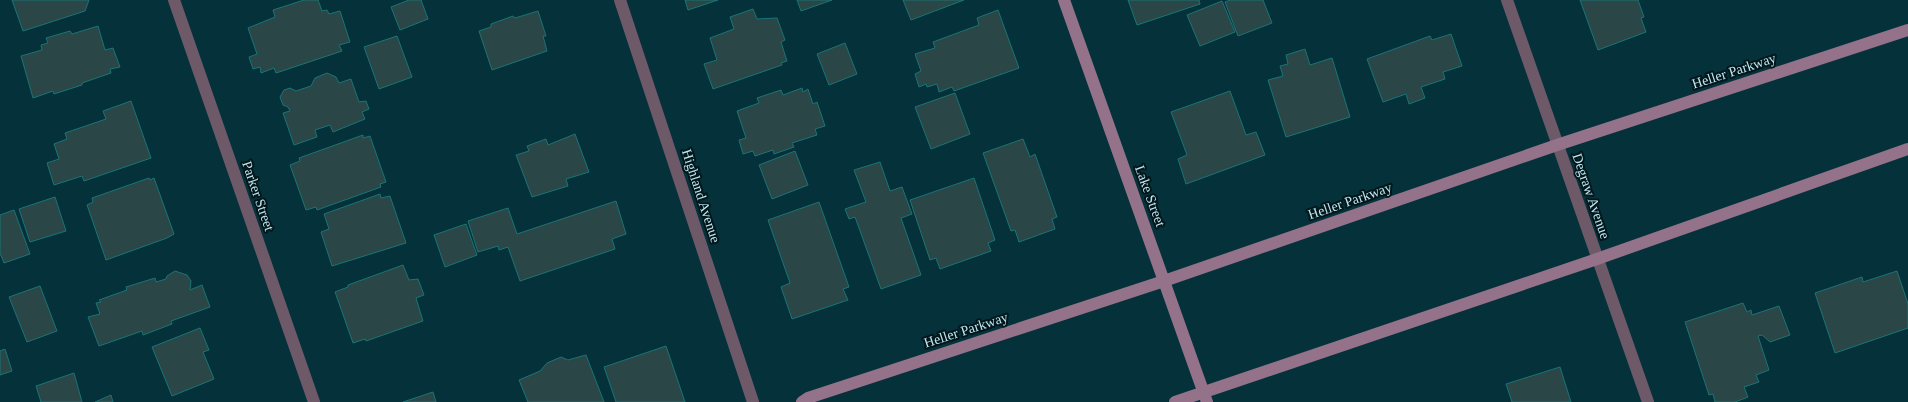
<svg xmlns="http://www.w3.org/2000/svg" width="1908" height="402" viewBox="0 0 1908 402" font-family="Georgia,serif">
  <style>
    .building { fill: #2a4646; stroke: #1a7576 }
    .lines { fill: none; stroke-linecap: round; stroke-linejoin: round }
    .street { stroke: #6e5968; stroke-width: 12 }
    .secondary { stroke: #93728a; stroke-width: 12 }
    .labels { text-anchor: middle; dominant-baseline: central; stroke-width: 4; stroke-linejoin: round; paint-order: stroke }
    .street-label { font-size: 14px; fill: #c2e6f0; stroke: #01171c }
  </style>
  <rect width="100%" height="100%" fill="#04313a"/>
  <path class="building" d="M 12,0 L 89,0 L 85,11 L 23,31 Z
    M 304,0 L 318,0 L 322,11 L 327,10 L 329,14 L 340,11 L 350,42 L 339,45 L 342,51 L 276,73 L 274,68 L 261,73 L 260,67 L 253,69 L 249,57 L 257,54 L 248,28 L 275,17 L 273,10 Z
    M 409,0 L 421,0 L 428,19 L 400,30 L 391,7 Z
    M 685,0 L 718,0 L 688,10 Z
    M 797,0 L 832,0 L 801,11 Z
    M 903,0 L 964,0 L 911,20 Z
    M 1128,0 L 1199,0 L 1200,4 L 1137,25 Z
    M 1230,0 L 1263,0 L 1272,23 L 1238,36 L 1225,2 Z
    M 1580,0 L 1638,0 L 1644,17 L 1641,18 L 1646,32 L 1598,50 Z
    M 1222,1 L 1235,32 L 1200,46 L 1187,15 Z
    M 753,9 L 757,19 L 777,18 L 785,40 L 781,42 L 787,61 L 781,63 L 782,65 L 713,89 L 704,64 L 717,60 L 710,38 L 734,29 L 730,17 Z
    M 998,10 L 1019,68 L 954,91 L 952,87 L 939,92 L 937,84 L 927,87 L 926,84 L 919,87 L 915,74 L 921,71 L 915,54 L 935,48 L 933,42 L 979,25 L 977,18 Z
    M 538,11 L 546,36 L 543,36 L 547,51 L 492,70 L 479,31 L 491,27 L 491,24 L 513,16 L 515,18 Z
    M 98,26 L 105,50 L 113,48 L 120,67 L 110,69 L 111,73 L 82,83 L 82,85 L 54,94 L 53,91 L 33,98 L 21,56 L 42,50 L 41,45 L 48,43 L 46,38 L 70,31 L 72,34 Z
    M 1451,34 L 1462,66 L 1443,72 L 1445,79 L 1421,87 L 1425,98 L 1409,104 L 1406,94 L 1383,102 L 1367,59 L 1430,36 L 1432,40 Z
    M 397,36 L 412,77 L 379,89 L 364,47 Z
    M 845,43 L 857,74 L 829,85 L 817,54 Z
    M 1305,49 L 1310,65 L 1332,58 L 1350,117 L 1286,137 L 1268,80 L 1283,76 L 1280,66 L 1288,64 L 1286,55 Z
    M 327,73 L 336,77 L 339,83 L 351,79 L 359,102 L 366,101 L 369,109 L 362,112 L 365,119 L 333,132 L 330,125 L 315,130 L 317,137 L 294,145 L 283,113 L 290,111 L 288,107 L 283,105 L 280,97 L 284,90 L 290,88 L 296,91 L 311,86 L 315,78 Z
    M 802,88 L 803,92 L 808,89 L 813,104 L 817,102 L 825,126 L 815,129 L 817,135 L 792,143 L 794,147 L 774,154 L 773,150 L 755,156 L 753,151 L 743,154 L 739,140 L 746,138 L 737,111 L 759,103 L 757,98 L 781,90 L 783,95 Z
    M 1230,91 L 1246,135 L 1256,132 L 1265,155 L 1186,184 L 1178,159 L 1187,155 L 1171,112 Z
    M 955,93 L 970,134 L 931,149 L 915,107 Z
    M 131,101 L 151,158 L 84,181 L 82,176 L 54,185 L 47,163 L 59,159 L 54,144 L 67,139 L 65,133 L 106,119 L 103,111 Z
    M 575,134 L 589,172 L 566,179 L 568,186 L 532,197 L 516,155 L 529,151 L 527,146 L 546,139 L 548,145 Z
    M 363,135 L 363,138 L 370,136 L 386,182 L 380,184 L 381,187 L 317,210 L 316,207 L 306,210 L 290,165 L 300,161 L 299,158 Z
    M 1023,139 L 1030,157 L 1035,154 L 1057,217 L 1052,219 L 1055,229 L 1019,242 L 1015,230 L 1011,231 L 983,153 Z
    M 795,151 L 808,185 L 772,199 L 759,165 Z
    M 880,162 L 890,191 L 902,187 L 912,214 L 901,218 L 921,275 L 881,289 L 855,217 L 849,219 L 845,209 L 866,202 L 854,170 Z
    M 149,178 L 150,180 L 154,178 L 174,234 L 167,238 L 106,260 L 87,205 L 93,202 L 92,198 Z
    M 974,178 L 995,240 L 988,243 L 991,251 L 940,269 L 936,258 L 930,260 L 910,200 Z
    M 380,194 L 381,198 L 390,196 L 406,243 L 332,266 L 321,232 L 329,229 L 324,214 Z
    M 55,197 L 66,231 L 30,242 L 19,209 Z
    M 616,201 L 626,234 L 612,239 L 615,249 L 520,281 L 508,247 L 499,250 L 498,246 L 478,252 L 468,221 L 508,208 L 517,234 Z
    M 819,202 L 849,287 L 843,289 L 848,300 L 792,319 L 781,287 L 790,283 L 768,220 Z
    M 14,210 L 30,254 L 4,263 L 0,253 L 0,215 Z
    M 466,224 L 477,255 L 445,267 L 434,235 Z
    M 403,265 L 409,280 L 418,279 L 424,295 L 416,298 L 423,321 L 366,341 L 365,339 L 353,343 L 335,292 L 348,287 L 348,285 Z
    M 175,271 L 187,275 L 191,281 L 190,290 L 202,285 L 210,307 L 171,321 L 172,324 L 143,335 L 142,331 L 99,346 L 88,317 L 100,314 L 96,303 L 101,302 L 99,300 L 127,290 L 126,287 L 155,278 L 156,282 L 166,279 L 167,276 Z
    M 1897,271 L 1908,304 L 1908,328 L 1835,353 L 1815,293 L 1862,277 L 1863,282 Z
    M 40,286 L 57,331 L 27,342 L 9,297 Z
    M 1743,303 L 1747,312 L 1751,310 L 1752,315 L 1779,306 L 1790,335 L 1770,342 L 1762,335 L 1758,336 L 1769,370 L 1756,375 L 1759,382 L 1744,387 L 1748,397 L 1735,402 L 1715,402 L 1713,394 L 1709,395 L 1685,322 Z
    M 200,328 L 209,350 L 203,352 L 214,379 L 172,396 L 152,347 Z
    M 666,346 L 685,402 L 616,402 L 604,367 Z
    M 5,349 L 12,371 L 0,375 L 0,351 Z
    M 586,355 L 604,402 L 528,402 L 519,380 L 540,371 L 547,363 L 561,357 L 568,360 Z
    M 1560,367 L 1571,402 L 1512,402 L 1506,384 Z
    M 74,373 L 82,402 L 41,402 L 36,386 Z
    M 433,392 L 436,402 L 403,402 Z
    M 111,395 L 113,402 L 95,402 Z"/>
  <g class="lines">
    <path class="street" d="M 174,0 L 314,402
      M 620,0 L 753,402
      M 1507,0 L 1648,402"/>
    <path class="secondary" d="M 1064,0 L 1207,402
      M 802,402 L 808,398 L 1164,281 L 1557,145 L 1908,30
      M 1175,402 L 1597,259 L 1908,149"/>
  </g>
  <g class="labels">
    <g class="street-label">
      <text transform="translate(1734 71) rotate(-18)">Heller Parkway</text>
      <text transform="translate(258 196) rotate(71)">Parker Street</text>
      <text transform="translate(701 196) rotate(72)">Highland Avenue</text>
      <text transform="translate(1150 196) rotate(70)">Lake Street</text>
      <text transform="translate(1591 196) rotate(71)">Degraw Avenue</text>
      <text transform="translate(1350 201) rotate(-19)">Heller Parkway</text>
      <text transform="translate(966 330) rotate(-18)">Heller Parkway</text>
    </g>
  </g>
</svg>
